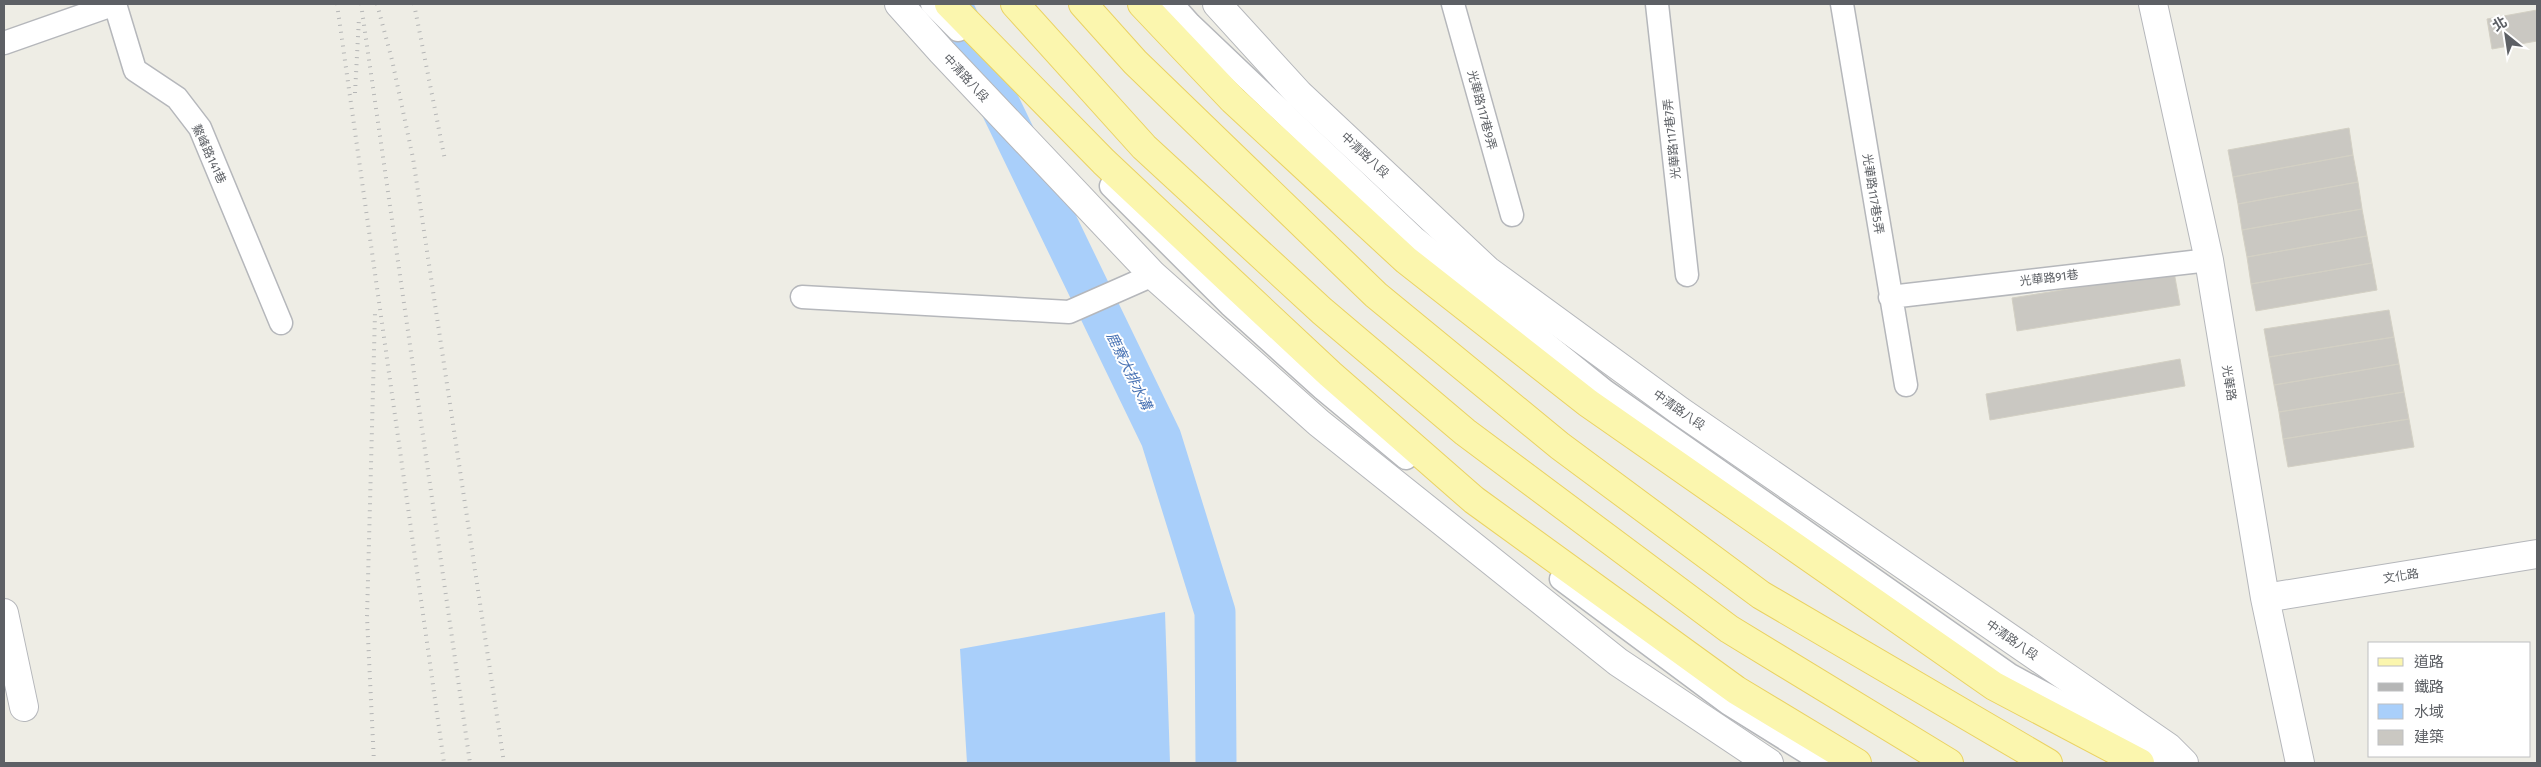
<svg xmlns="http://www.w3.org/2000/svg" width="2541" height="767" viewBox="0 0 2541 767" font-family="'Fira Sans','Noto Sans TC',sans-serif">
  <style>
    .water { fill: #a9cffa }
    .lines { fill: none; stroke-linecap: round; stroke-linejoin: round }
    .canal { stroke: #a9cffa; stroke-width: 41 }
    .building { fill: #cac8c2; stroke: #d3d0c4 }
    .service-casing { stroke: #b5b7bb; stroke-width: 25 }
    .minor-casing { stroke: #b5b7bb; stroke-width: 30 }
    .tertiary-casing { stroke: #b5b7bb; stroke-width: 30 }
    .primary-casing { stroke: #ead263; stroke-width: 30 }
    .service { stroke: #fff; stroke-width: 22 }
    .minor { stroke: #fff; stroke-width: 28 }
    .tertiary { stroke: #fff; stroke-width: 28 }
    .primary { stroke: #fbf6ae; stroke-width: 28 }
    .rail { stroke: #b5b6b6; stroke-width: 4; stroke-dasharray: 1 6; stroke-linecap: butt }
    .labels { text-anchor: middle; dominant-baseline: central; stroke-width: 4; stroke-linejoin: round; paint-order: stroke }
    .street-label { font-size: 12px; fill: #5d6065; stroke: #fff }
    .water-label { font-size: 14px; font-style: italic; fill: #4973b4; stroke: #fff }
  </style>
  <rect width="100%" height="100%" fill="#eeede5"/>
  <path class="water" d="M 1165,612 L 1170,763 L 967,763 L 960,649 Z"/>
  <g class="lines">
    <path class="canal" d="M 951,4 L 1161,438 L 1215,612 L 1216,763"/>
  </g>
  <path class="building" d="M 2537,10 L 2537,41 L 2492,49 L 2487,19 Z
    M 2349,128 L 2353,155 L 2233,177 L 2228,150 Z
    M 2353,155 L 2358,182 L 2238,204 L 2233,177 Z
    M 2358,182 L 2362,209 L 2242,230 L 2238,204 Z
    M 2362,209 L 2367,236 L 2247,257 L 2242,230 Z
    M 2367,236 L 2372,263 L 2251,284 L 2247,257 Z
    M 2372,263 L 2377,290 L 2256,311 L 2251,284 Z
    M 2174,272 L 2180,305 L 2017,331 L 2012,298 Z
    M 2389,310 L 2394,337 L 2269,357 L 2264,329 Z
    M 2394,337 L 2399,364 L 2274,385 L 2269,357 Z
    M 2180,359 L 2185,386 L 1990,420 L 1986,394 Z
    M 2399,364 L 2404,392 L 2279,412 L 2274,385 Z
    M 2404,392 L 2409,419 L 2283,439 L 2279,412 Z
    M 2409,419 L 2414,447 L 2288,467 L 2283,439 Z"/>
  <g class="lines">
    <defs>
      <path id="service" d="M 115,4 L 135,70 L 177,98 L 200,128 L 281,323
        M 932,4 L 958,30
        M 1172,4 L 1190,24 L 1414,237 L 1605,391 L 2010,675 L 2146,748 L 2162,763
        M 1453,4 L 1512,215
        M 1657,4 L 1687,275
        M 1842,4 L 1906,385
        M 4,43 L 115,4
        M 1111,186 L 1230,305 L 1323,389 L 1406,458
        M 802,297 L 1069,312 L 1153,275
        M 1890,297 L 2209,260
        M 1561,579 L 1729,704 L 1824,763"/>
      <path id="minor" d="M 2153,4 L 2209,260 L 2265,598 L 2300,763
        M 2265,598 L 2537,554
        M 4,613 L 24,707"/>
      <path id="tertiary" d="M 899,4 L 942,52 L 1153,275 L 1319,423 L 1618,662 L 1769,763
        M 1217,4 L 1299,94 L 1487,270 L 1680,411 L 2168,747 L 2184,763"/>
      <path id="primary" d="M 949,4 L 1104,162 L 1238,288 L 1330,374 L 1474,500 L 1736,690 L 1857,763
        M 1015,4 L 1144,147 L 1322,311 L 1465,432 L 1729,629 L 1949,763
        M 1083,4 L 1135,62 L 1376,295 L 1560,446 L 1761,595 L 2048,763
        M 1142,4 L 1233,100 L 1406,260 L 1588,403 L 1994,686 L 2140,763"/>
    </defs>
    <use href="#service" class="service-casing"/>
    <use href="#minor" class="minor-casing"/>
    <use href="#tertiary" class="tertiary-casing"/>
    <use href="#primary" class="primary-casing"/>
    <use href="#service" class="service"/>
    <use href="#minor" class="minor"/>
    <use href="#tertiary" class="tertiary"/>
    <use href="#primary" class="primary"/>
    <path class="rail" d="M 337,4 L 444,763
      M 361,4 L 470,763
      M 377,4 L 392,60 L 413,158 L 504,763
      M 414,4 L 445,160
      M 355,93 L 359,18
      M 374,763 L 367,617 L 375,313"/>
  </g>
  <g class="labels">
    <g class="street-label">
      <text transform="translate(966 78) rotate(47)">中清路八段</text>
      <text transform="translate(1482 110) rotate(75)">光華路117巷9弄</text>
      <text transform="translate(1672 139) rotate(-96)">光華路117巷7弄</text>
      <text transform="translate(209 154) rotate(65)">鰲峰路141巷</text>
      <text transform="translate(1365 155) rotate(43)">中清路八段</text>
      <text transform="translate(1873 194) rotate(81)">光華路117巷5弄</text>
      <text transform="translate(2049 278) rotate(-7)">光華路91巷</text>
      <text transform="translate(2229 383) rotate(81)">光華路</text>
      <text transform="translate(1679 410) rotate(35)">中清路八段</text>
      <text transform="translate(2401 576) rotate(-9)">文化路</text>
      <text transform="translate(2012 640) rotate(35)">中清路八段</text>
    </g>
    <g class="water-label">
      <text transform="translate(1129 371) rotate(64)">鹿寮大排水溝</text>
    </g>
  </g>
  <rect width="2541" height="767" fill="none" stroke="#5d6065" stroke-width="10"/>
  <rect x="2368" y="642" width="162" height="115" fill="#ffffff" stroke="#bebfc1"/>
  <rect x="2378" y="658" width="25" height="8" fill="#fbf6ae" stroke="#bebfc1"/>
  <text x="2414" y="667" font-size="15" fill="#5d6065">道路</text>
  <rect x="2378" y="683" width="25" height="8" fill="#b5b6b6" stroke="#bebfc1"/>
  <text x="2414" y="692" font-size="15" fill="#5d6065">鐵路</text>
  <rect x="2378" y="704" width="25" height="15" fill="#a9cffa" stroke="#bebfc1"/>
  <text x="2414" y="717" font-size="15" fill="#5d6065">水域</text>
  <rect x="2378" y="730" width="25" height="15" fill="#cac8c2" stroke="#bebfc1"/>
  <text x="2414" y="742" font-size="15" fill="#5d6065">建築</text>
  <g transform="translate(2506 35) rotate(330)" stroke="#ffffff" stroke-width="4" paint-order="stroke">
  <path d="M0-4L9 19L0 12L-9 19Z" fill="#5d6065"/>
  <text y="-8" font-size="14" font-weight="bold" text-anchor="middle" fill="#5d6065">北</text>
  </g>
</svg>
